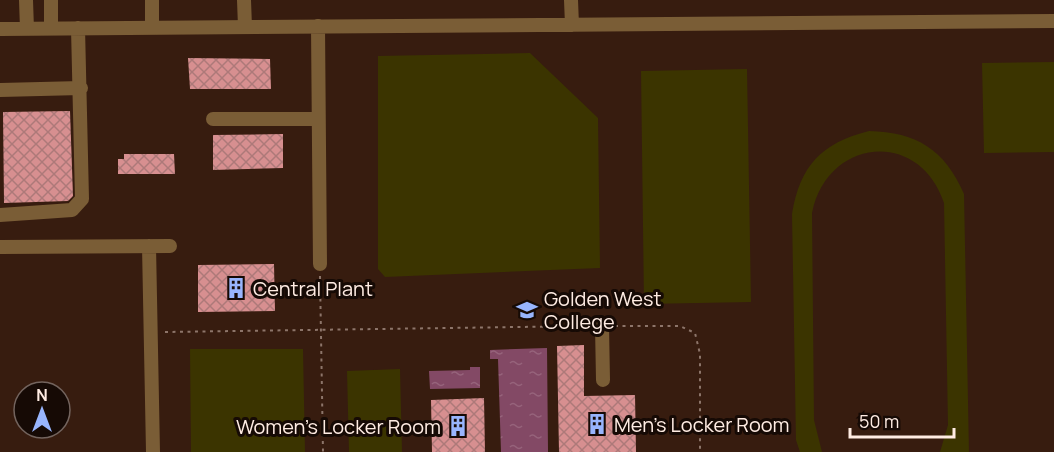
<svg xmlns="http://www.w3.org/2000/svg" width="1054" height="452" viewBox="0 0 1054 452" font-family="Manrope,sans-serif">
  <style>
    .pitch { fill: #3b3400 }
    .water { fill: url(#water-ripples) }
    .building { fill: url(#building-cross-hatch) }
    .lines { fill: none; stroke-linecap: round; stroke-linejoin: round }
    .path { stroke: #8d756a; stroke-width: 2; stroke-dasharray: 3 4.5; stroke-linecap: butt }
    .minor { stroke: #7a5d36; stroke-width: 14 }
    .labels { text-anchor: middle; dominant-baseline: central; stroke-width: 6; stroke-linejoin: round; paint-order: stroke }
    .poi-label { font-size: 20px; fill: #ffece3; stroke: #160a05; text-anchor: start }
  </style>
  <defs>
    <pattern id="water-ripples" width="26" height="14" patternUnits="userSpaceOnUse" patternTransform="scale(1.5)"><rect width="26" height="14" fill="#834965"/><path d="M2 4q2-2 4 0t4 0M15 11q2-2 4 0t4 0" fill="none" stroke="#96637b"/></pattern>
    <pattern id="building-cross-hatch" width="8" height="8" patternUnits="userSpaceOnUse" patternTransform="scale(1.5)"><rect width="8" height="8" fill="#d78f90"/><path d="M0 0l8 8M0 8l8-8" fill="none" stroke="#ad7979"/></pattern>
  </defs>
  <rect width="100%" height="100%" fill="#371c0f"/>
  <path class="pitch" d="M 530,53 L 598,118 L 600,268 L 385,277 L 378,269 L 378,56 Z
    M 1054,62 L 1054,152 L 984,153 L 982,63 Z
    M 747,69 L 751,302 L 644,304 L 641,71 Z
    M 869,131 C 917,132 945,150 964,194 L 969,452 L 940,452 L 948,425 L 944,203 C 919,128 827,138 812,213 L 814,420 L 822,452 L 800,452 L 796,440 L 792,214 C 800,166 821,143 869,131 Z
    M 190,349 L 303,349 L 305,452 L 191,452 Z
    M 400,369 L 402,452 L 349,452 L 347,371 Z"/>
  <path class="water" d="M 547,348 L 548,452 L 501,452 L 498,359 L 490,359 L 490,350 Z
    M 470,367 L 480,367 L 480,388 L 430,389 L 429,371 L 470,370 Z"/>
  <path class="building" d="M 188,58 L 270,59 L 271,89 L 190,89 Z
    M 70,111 L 73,196 L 68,201 L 4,203 L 3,112 Z
    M 283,134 L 283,168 L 213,170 L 213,135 Z
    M 124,154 L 174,154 L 175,174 L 118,174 L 118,159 L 124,159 Z
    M 274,264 L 275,311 L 198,312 L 198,265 Z
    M 584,345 L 584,396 L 635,395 L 636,452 L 559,452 L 557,346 Z
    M 484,398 L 485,452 L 432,452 L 431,400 Z"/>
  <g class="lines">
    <path class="path" d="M 320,276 L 323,452
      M 615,326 L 680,326 L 695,333 L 700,354 L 700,452
      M 165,332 L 589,326"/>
    <path class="minor" d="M 26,0 L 27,29
      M 51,0 L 51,28
      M 152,0 L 152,28
      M 244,0 L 245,27
      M 571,0 L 572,25
      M 318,26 L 320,264
      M 0,29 L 1054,21
      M 0,90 L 81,88
      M 213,119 L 318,119
      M 0,215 L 72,210 L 82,199 L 78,28
      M 149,246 L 153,452
      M 0,247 L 170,246
      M 602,326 L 603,380"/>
  </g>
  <defs>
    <symbol id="building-bare" viewBox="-9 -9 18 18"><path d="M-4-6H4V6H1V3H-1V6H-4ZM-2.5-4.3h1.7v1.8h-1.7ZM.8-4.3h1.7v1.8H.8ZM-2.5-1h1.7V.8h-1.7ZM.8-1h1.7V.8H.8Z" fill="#98b5fd" stroke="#160a05" stroke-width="2.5" paint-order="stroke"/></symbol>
    <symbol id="university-bare" viewBox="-9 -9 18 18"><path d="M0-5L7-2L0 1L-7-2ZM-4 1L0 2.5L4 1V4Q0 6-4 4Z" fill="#98b5fd" stroke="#160a05" stroke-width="2.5" paint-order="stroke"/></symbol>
  </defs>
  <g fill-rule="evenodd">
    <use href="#building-bare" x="221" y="273" width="30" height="30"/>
    <use href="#university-bare" x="512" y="295" width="30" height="30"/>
    <use href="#building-bare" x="582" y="409" width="30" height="30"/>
    <use href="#building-bare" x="443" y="411" width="30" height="30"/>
  </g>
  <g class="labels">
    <g class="poi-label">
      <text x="253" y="288">Central Plant</text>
      <text x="544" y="298">Golden West<tspan x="544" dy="23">College</tspan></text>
      <text x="614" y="424">Men's Locker Room</text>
      <text x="441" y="426" text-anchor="end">Women's Locker Room</text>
    </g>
  </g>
  <g transform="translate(42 410)"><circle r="28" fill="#160a05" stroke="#73645e" stroke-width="1.5"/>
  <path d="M0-4.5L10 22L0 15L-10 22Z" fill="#98b5fd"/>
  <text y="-9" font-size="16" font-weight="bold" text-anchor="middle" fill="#ffece3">N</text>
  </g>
  <path d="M850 428v9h104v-9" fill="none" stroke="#ffece3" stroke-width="3"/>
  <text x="859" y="428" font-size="18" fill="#ffece3" stroke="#160a05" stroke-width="4.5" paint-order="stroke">50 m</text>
</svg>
